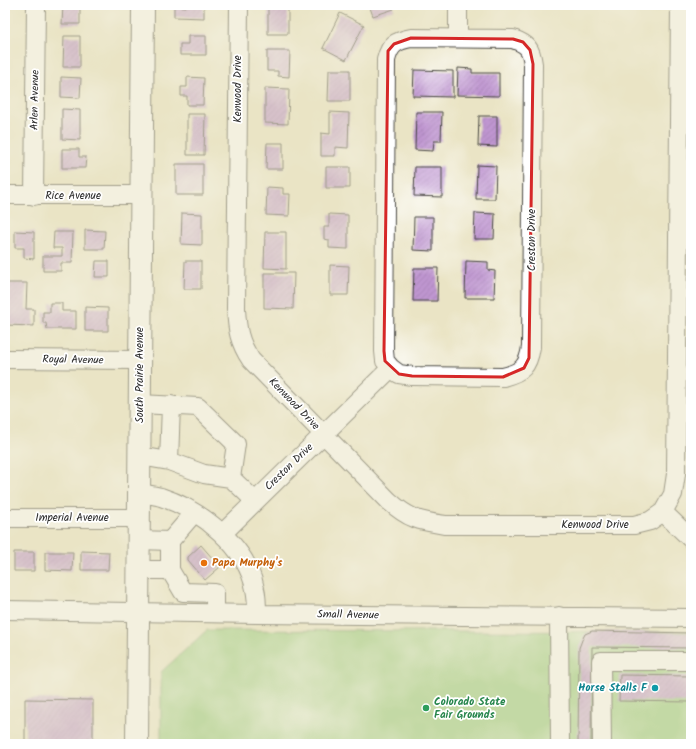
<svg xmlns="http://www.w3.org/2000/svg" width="696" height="749" viewBox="0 0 696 749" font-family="Kalam,sans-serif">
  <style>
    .pitch { fill: #96cc7e; stroke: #607c54 }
    .building { fill: url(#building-hatch) }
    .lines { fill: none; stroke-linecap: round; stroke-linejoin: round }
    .minor-casing { stroke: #484742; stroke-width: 20 }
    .major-casing { stroke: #484742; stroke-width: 24 }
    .minor { stroke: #fff; stroke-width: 18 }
    .major { stroke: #fff; stroke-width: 22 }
    .marked { fill: none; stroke: #d62828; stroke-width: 3; stroke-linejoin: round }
    .food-dot { fill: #e8710a; stroke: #fff; stroke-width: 1.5 }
    .culture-dot { fill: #0f9aa8; stroke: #fff; stroke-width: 1.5 }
    .leisure-dot { fill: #2e9e5b; stroke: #fff; stroke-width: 1.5 }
    .labels { text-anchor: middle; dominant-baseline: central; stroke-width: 3.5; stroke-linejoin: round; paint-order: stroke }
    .street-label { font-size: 11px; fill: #2b2b2b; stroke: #fff }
    .food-label { font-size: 11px; font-weight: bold; fill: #c56008; stroke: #fff; text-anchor: start }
    .culture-label { font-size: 11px; font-weight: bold; fill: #0d838f; stroke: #fff; text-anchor: end }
    .leisure-label { font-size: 11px; font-weight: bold; fill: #27864d; stroke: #fff; text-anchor: start }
  </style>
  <defs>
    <pattern id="building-hatch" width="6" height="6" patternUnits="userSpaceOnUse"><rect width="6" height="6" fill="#c096d1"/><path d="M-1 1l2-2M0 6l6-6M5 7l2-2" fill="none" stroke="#9c7baa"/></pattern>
  </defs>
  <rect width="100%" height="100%" fill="#fff"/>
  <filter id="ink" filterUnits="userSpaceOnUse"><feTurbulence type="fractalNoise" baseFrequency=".025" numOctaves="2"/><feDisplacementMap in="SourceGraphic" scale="8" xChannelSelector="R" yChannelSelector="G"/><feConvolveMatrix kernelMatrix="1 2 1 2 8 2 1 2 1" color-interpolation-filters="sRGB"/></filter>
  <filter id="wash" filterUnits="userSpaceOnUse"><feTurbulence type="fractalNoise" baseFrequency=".012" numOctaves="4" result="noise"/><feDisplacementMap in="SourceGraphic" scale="16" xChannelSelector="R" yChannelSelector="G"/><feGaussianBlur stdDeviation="0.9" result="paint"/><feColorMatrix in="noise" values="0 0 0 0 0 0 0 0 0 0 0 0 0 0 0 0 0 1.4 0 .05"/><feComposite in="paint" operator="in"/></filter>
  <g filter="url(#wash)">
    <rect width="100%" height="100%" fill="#eae4c5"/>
    <path class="pitch" d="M 207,630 L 691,632 L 691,744 L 161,744 L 161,672 Z"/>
    <g id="blocks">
      <path class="building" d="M 63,5 L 80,5 L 80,24 L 62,24 Z
        M 186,5 L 204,5 L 204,18 L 174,17 L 174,6 L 186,7 Z
        M 268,5 L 288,5 L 288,34 L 268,34 Z
        M 369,5 L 392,5 L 394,9 L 373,16 Z
        M 340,13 L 364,25 L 346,60 L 323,48 Z
        M 64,36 L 80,36 L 80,67 L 63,67 Z
        M 188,36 L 206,36 L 206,55 L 180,55 L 180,44 L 188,44 Z
        M 267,51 L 290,51 L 289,77 L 278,76 L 278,71 L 267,71 Z
        M 458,68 L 472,69 L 472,73 L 499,73 L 499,96 L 457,95 Z
        M 329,70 L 350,70 L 350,101 L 328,101 Z
        M 414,70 L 453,71 L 453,97 L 413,96 Z
        M 61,77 L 81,78 L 80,98 L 61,97 Z
        M 187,77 L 204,78 L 203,105 L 187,105 L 187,96 L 181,96 L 181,87 L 187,87 Z
        M 265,88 L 289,89 L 288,124 L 265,123 Z
        M 5,109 L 7,109 L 6,127 L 5,127 Z
        M 62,109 L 80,110 L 80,140 L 62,139 Z
        M 330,112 L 349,113 L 348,148 L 335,147 L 335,156 L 321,156 L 321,133 L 330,134 Z
        M 416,112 L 442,112 L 441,141 L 434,141 L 433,151 L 415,150 Z
        M 187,114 L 205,114 L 204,155 L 187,155 Z
        M 479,116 L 497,116 L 497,147 L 478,146 Z
        M 267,143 L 283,143 L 283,169 L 266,169 Z
        M 62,149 L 79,149 L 79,157 L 86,157 L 85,168 L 62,168 Z
        M 176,164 L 203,164 L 203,195 L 176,195 Z
        M 477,165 L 496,166 L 495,199 L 476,199 Z
        M 326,167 L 350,167 L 350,188 L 326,188 Z
        M 415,167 L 442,167 L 442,197 L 414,196 Z
        M 267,187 L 283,188 L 283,194 L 290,194 L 289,216 L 266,215 Z
        M 182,213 L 202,214 L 202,245 L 181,244 Z
        M 475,213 L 495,214 L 494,239 L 474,239 Z
        M 329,214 L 348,215 L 348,249 L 329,248 L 329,240 L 324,239 L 324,227 L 329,227 Z
        M 414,217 L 433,217 L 433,251 L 413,250 Z
        M 85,230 L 105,231 L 104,249 L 85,249 Z
        M 15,231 L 34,232 L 34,259 L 24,258 L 24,248 L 15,248 Z
        M 54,232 L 73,232 L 72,263 L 61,263 L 61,271 L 43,271 L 43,256 L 62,256 L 62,248 L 53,248 Z
        M 265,232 L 286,232 L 286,269 L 264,268 Z
        M 96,261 L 109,261 L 109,277 L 95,277 Z
        M 185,261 L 201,261 L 201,289 L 184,289 Z
        M 466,261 L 488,262 L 488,270 L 495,271 L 494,298 L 465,298 Z
        M 330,265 L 349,266 L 348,295 L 330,295 Z
        M 414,268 L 438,268 L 437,301 L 413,301 Z
        M 264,273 L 294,273 L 293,309 L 264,308 Z
        M 5,283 L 27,283 L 26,309 L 34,309 L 34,326 L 5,325 Z
        M 50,303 L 62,303 L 62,311 L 76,311 L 76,329 L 47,329 L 46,323 L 43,323 L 43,312 L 50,312 Z
        M 85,307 L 108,308 L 108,331 L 85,331 Z
        M 201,545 L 220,567 L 205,580 L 188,560 L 188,557 Z
        M 81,551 L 109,552 L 108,570 L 81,570 Z
        M 14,552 L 34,552 L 34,571 L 14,571 Z
        M 45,552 L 73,552 L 72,571 L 45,570 Z
        M 592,631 L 691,633 L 691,648 L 592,647 L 591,744 L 578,744 L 579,648 L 582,640 L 585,634 Z
        M 620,675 L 691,676 L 691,702 L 619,701 Z
        M 25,699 L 93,700 L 93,744 L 25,744 Z"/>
    </g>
  </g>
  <g filter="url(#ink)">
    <use href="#blocks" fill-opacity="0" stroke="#484742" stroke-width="1"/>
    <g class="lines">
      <defs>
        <path id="minor" d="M 239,5 L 236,308 C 237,329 239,342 251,360 L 389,501 C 409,519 419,521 445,525 L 634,525 L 650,521 L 663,512 L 691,539
          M 458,5 L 458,38
          M 5,195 L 142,195
          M 34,196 L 36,5
          M 5,359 L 140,360
          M 140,404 L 198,407 L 236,444 L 231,478 L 255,501
          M 140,456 L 169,461 L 204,474 L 231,478
          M 169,461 L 171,405
          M 139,493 C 146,494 154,495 161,497 C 201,510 247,546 255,589 C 257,597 257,606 257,614
          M 663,512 L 673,494 L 676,474 L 680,5
          M 5,518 L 139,518
          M 223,533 L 391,368 L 399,374 L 412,376 L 503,377 C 522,372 528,367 531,347 L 533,64 C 531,48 527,44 513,39 L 411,38 C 396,41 390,44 386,60 L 384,351 L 385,361 L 391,368
          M 139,540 L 170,541
          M 139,570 L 170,570 L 183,592 L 215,593 L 215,613
          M 170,570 L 170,541 L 194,513
          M 5,610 L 257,614 L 691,618
          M 559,616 L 560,744
          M 602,744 L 601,661 L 691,661"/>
        <path id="major" d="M 137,744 L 143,5"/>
      </defs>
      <use href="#minor" class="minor-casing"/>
      <use href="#major" class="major-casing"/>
      <use href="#minor" class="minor"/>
      <use href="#major" class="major"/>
    </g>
  </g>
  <path d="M0 0H696V749H0ZM 411,38 L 513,39 L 523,42 L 530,50 L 533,64 L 529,358 L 524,368 L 503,377 L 412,376 L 399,374 L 385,361 L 384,351 L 388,51 L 394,44 Z" fill="#eae4c5" fill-opacity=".55" fill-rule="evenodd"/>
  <path class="marked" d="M 411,38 L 513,39 L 523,42 L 530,50 L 533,64 L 529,358 L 524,368 L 503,377 L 412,376 L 399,374 L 385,361 L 384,351 L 388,51 L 394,44 Z"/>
  <circle class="food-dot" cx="204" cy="563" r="4"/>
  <circle class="culture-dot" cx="655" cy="688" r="4"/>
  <circle class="leisure-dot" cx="426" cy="708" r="4"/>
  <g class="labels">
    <g class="street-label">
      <text transform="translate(238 89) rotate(-90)">Kenwood Drive</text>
      <text transform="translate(35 100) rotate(-89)">Arlen Avenue</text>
      <text x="73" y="196">Rice Avenue</text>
      <text transform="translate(532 240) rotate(-90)">Creston Drive</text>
      <text transform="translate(73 360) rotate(1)">Royal Avenue</text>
      <text transform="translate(140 375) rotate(-90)">South Prairie Avenue</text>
      <text transform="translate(294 404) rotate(46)">Kenwood Drive</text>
      <text transform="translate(289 467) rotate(-44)">Creston Drive</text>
      <text x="72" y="518">Imperial Avenue</text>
      <text x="595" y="525">Kenwood Drive</text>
      <text transform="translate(348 615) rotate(1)">Small Avenue</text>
    </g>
    <g class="food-label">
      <text x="212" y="563">Papa Murphy's</text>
    </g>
    <g class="culture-label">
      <text x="647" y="688">Horse Stalls F</text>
    </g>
    <g class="leisure-label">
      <text x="434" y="702">Colorado State<tspan x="434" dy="13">Fair Grounds</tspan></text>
    </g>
  </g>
  <rect width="696" height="749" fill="none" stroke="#fff" stroke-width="20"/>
</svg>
